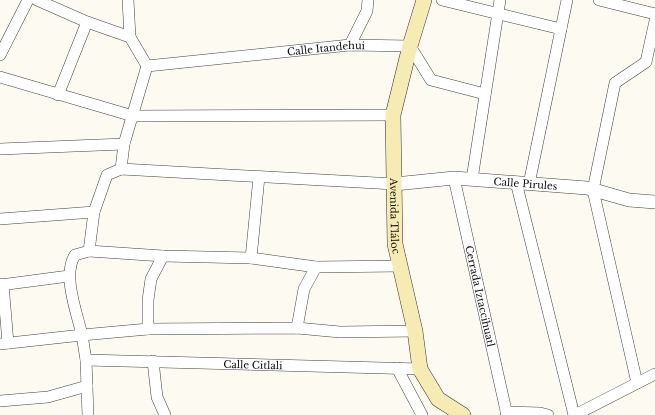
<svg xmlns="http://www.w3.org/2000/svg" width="655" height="415" viewBox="0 0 655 415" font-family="'Libre Baskerville',serif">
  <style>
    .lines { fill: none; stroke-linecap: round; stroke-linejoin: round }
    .minor-casing { stroke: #414141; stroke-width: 12 }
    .tertiary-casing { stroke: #414141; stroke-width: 14 }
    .secondary-casing { stroke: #303030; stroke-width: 16 }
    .minor { stroke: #fff; stroke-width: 11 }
    .tertiary { stroke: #fff; stroke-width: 13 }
    .secondary { stroke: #f5ebb3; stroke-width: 15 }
    .labels { text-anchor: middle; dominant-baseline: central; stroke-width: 4; stroke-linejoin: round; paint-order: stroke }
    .street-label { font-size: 10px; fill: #0e0e0e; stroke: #fff }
  </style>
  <rect width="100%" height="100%" fill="#fdfaf1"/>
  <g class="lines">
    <defs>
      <g id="minor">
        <path d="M 37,0 L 87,22 L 130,37 L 147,66"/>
        <path d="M 128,0 L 130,37"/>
        <path d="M 442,0 L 561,29"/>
        <path d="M 599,0 L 655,14"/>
        <path d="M 350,45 L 367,11 L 368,0"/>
        <path d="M 0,55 L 28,0"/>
        <path id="s1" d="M 147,66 L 350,45 L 410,46 L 431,80 L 485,94"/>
        <path d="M 0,77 L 133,116 L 393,115"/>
        <path d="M 58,95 L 87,22"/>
        <path d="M 0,149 L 124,144"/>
        <path d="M 121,169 L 124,144 L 147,66"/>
        <path id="s2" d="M 454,178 L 507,415"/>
        <path d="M 472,179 L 500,0"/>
        <path d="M 516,182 L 574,415"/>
        <path d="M 529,184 L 567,0"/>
        <path d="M 0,219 L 94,212"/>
        <path d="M 89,251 L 163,256 L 251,258 L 316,267 L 400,266"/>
        <path d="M 251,258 L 259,177"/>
        <path d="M 3,284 L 8,343"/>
        <path d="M 0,285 L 69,276"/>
        <path d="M 297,328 L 304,289 L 316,267"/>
        <path d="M 148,329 L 148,300 L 151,279 L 163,256"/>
        <path d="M 0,344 L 82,335 C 77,313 62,275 75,255 L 89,251 L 94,212 L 107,175 L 121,169 L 395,184"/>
        <path id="s3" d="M 86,360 L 420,369"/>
        <path d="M 153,361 L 157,397 L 165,415"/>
        <path d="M 397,368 L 422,415"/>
        <path d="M 637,383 L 593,190 L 615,83 L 646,62 L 655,21"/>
        <path d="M 0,401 L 48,397 L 87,386"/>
        <path d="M 506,412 L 540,413 L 548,415"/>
        <path d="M 88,415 L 86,360 L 82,335 L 148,329 L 297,328 L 340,332 L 415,331"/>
        <path d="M 575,415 L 655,374"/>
      </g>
      <g id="tertiary">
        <path id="s4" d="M 395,184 L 454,178 L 587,188 L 629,200 L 655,202"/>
      </g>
      <g id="secondary">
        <path id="s5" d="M 424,0 L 410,46 L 393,115 L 395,244 L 415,331 L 420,369 L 438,399 L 463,415"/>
      </g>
    </defs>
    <use href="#minor" class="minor-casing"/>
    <use href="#tertiary" class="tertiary-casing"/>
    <use href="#secondary" class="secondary-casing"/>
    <use href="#minor" class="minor"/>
    <use href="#tertiary" class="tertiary"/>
    <use href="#secondary" class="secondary"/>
  </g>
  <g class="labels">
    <g class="street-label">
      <text stroke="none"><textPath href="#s1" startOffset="180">Calle Itandehui</textPath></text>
      <text stroke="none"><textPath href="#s4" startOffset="131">Calle Pirules</textPath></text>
      <text stroke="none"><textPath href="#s5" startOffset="220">Avenida Tláloc</textPath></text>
      <text stroke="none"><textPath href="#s2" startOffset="121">Cerrada Iztaccihuatl</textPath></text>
      <text stroke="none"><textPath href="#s3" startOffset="167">Calle Citlali</textPath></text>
    </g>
  </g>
</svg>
